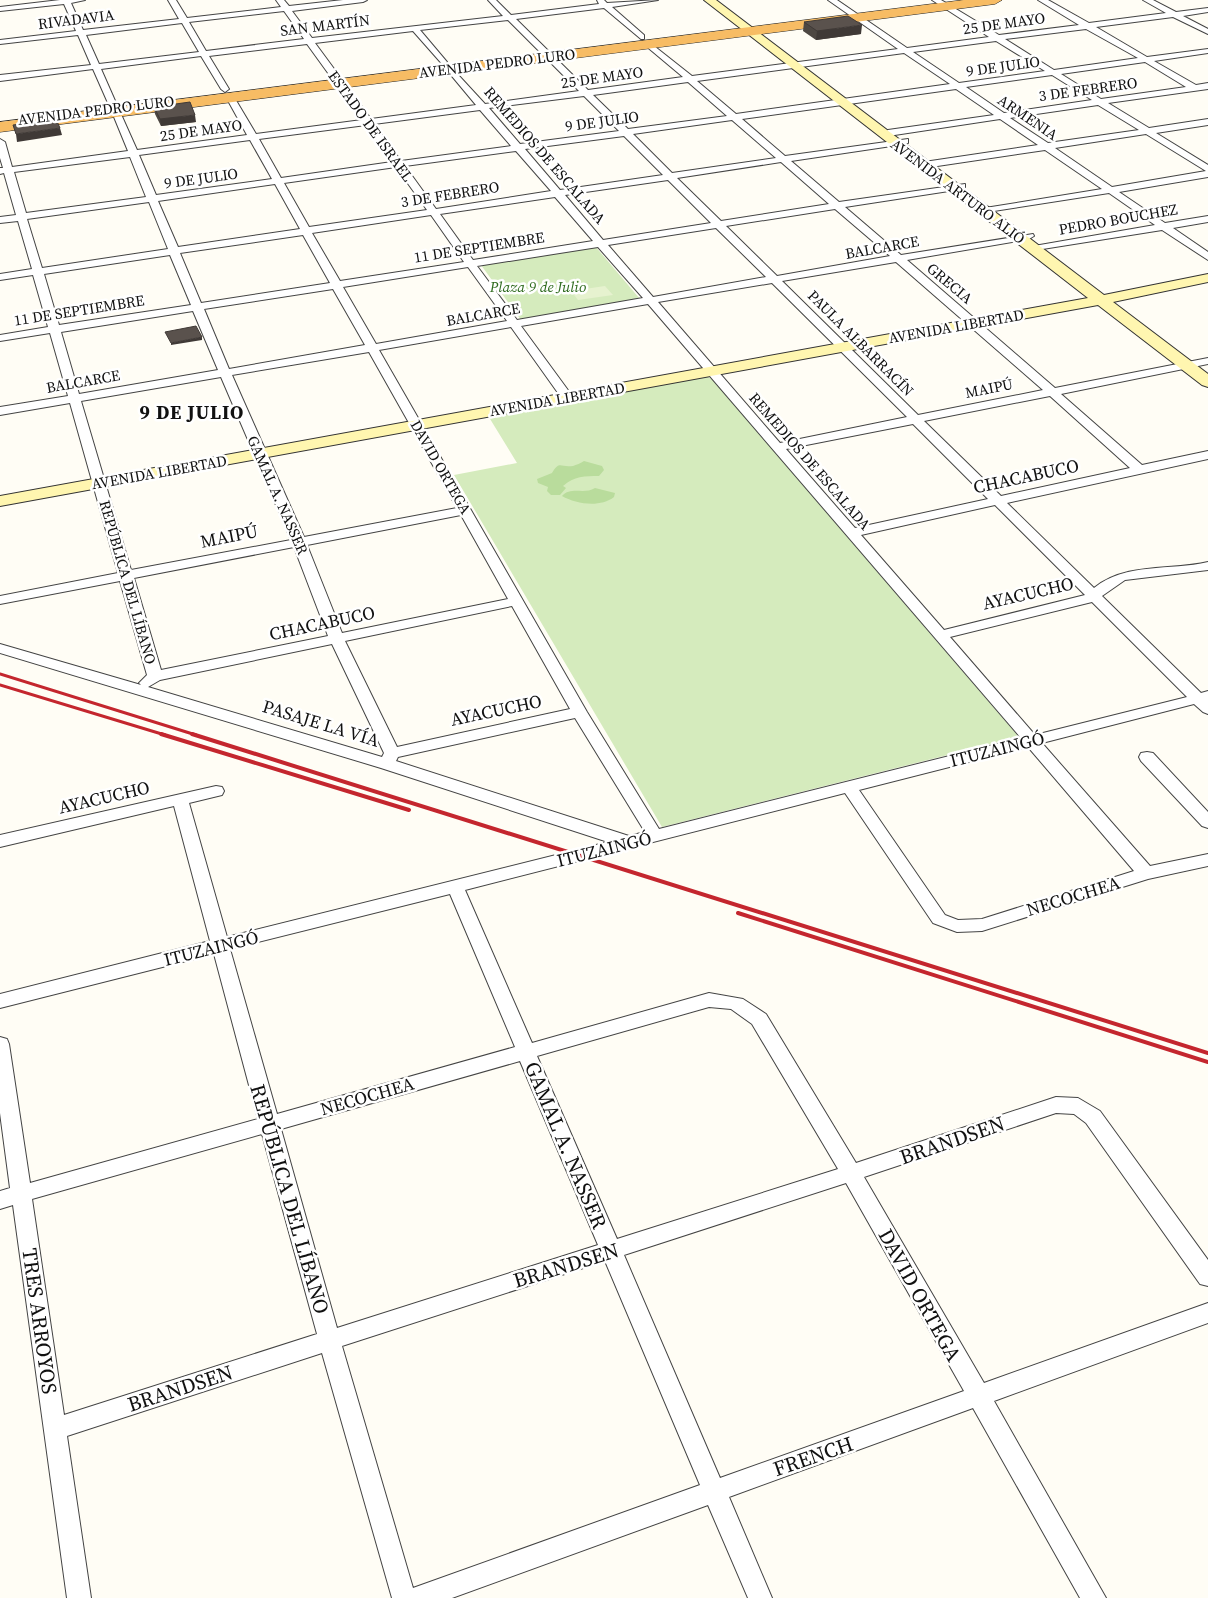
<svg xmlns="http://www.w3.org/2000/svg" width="1208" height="1598" viewBox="0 0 1208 1598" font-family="'Source Serif 4',serif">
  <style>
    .green { fill: #d5ebbd }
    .forest { fill: #b9dc9c }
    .pitch { fill: #e6f2cf }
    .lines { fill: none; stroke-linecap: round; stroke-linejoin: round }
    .minor-casing { stroke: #444; stroke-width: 2 }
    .secondary-casing { stroke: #333; stroke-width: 2 }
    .trunk-casing { stroke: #222; stroke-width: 1 }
    .minor { fill: #fff; fill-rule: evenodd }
    .secondary { fill: #fff6b0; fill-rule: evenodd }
    .trunk { fill: #f7bc64; fill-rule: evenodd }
    .rail-far1 { stroke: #c4262e; stroke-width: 3 }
    .rail { stroke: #c4262e; stroke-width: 4 }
    .wall { fill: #4d4742 }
    .shaded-wall { fill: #3f3936 }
    .building { fill: #5a524d; stroke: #3f3936 }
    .labels { text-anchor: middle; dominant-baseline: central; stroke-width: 5; stroke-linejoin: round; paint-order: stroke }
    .far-street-label { font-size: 15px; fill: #111; stroke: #fff }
    .far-park-label { font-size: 15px; font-style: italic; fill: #2f6b1f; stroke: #fff }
    .street-label { font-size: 18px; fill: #111; stroke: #fff }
    .far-district-label { font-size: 19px; font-weight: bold; letter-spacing: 1px; fill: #111; stroke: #fff }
    .near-street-label { font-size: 21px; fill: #111; stroke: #fff }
  </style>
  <rect width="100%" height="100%" fill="#fffdf5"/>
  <path class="green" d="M 595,246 L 640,299 L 521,320 L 481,265 Z
    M 704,375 L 712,379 L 1019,737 L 662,827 L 454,475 L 517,463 L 487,414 Z"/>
  <path class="forest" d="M 584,461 L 602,466 L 604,470 L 599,476 C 585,476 574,476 563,486 L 566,488 L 560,495 L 551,495 L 547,491 L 548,487 L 538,483 L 537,479 L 552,473 C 560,460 560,468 573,466 C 576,465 581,463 584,461 Z
    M 595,488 L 615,493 L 614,497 C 600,508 576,504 562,496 C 571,486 584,495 595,488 Z"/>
  <path class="pitch" d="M 605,286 L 613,295 L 578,300 L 571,291 Z"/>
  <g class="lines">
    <defs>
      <path id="minor" d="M 60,0 L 85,0 L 71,3 L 83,30 L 179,19 L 168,0 L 176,0 L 187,18 L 281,7 L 276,0 L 284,0 L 289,6 L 343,0 L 367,0 L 363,2 L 292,11 L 312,38 L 503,16 L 488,0 L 496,0 L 511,15 L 599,4 L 597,0 L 604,0 L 607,3 L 658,0 L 612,7 L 644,35 L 644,39 L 641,39 L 604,8 L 516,19 L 588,90 L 683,77 L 646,46 L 645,44 L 649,42 L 692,76 L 898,49 L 828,0 L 837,0 L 907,48 L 989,37 L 932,0 L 941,0 L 999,35 L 1079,25 L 1038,0 L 1048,0 L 1089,23 L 1166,13 L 1143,0 L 1153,0 L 1176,12 L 1208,8 L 1208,12 L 1183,16 L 1208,29 L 1208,34 L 1173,17 L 1096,27 L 1147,57 L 1208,49 L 1208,53 L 1154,61 L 1196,85 L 1208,83 L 1208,89 L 1108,103 L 1149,128 L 1208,119 L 1208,125 L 1156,133 L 1208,165 L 1208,177 L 1119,192 L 1165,223 L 1208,216 L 1208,222 L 1173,228 L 1208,252 L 1208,260 L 1162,230 L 1030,251 L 1029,249 L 1034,246 L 1155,225 L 1109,193 L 981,213 L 980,211 L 985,208 L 1102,189 L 1045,150 L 924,168 L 919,165 L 924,162 L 1038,145 L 1000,119 L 888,136 L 883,133 L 888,130 L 994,115 L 956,89 L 742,119 L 785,156 L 908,139 L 908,143 L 905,144 L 791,161 L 839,202 L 965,184 L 965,188 L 962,189 L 845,207 L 901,255 L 1033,234 L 1034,236 L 1029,239 L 907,260 L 1055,388 L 1208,358 L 1208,364 L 1061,394 L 1142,465 L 1208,451 L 1208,459 L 1007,503 L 1094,588 C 1126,562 1170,571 1208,562 L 1208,570 L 1125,580 L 1102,596 L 1201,693 L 1208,691 L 1208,714 L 1203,712 L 1194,704 L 1042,743 L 1150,866 L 1208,854 L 1208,866 L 1148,879 L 982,931 L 957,932 L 933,923 L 845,793 L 465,890 L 532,1043 L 709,993 L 743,999 L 766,1014 L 856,1163 L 1056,1097 L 1078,1098 L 1100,1111 L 1208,1260 L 1208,1286 L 1200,1284 L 1086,1123 L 1074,1114 L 1056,1113 L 864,1177 L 984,1383 L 1208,1303 L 1208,1323 L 994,1401 L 1106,1598 L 1080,1598 L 973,1408 L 729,1497 L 772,1598 L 748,1598 L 708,1505 L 452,1598 L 392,1598 L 322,1353 L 67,1436 L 91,1598 L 67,1598 L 13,1205 L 0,1209 L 0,1191 L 10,1188 L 0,1113 L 0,1037 L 7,1039 L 9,1044 L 30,1183 L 258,1119 L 214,954 L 0,1008 L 0,994 L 210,941 L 174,806 L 0,847 L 0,835 L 216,786 L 222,787 L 224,791 L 222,795 L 189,803 L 227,937 L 608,842 L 381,768 L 0,653 L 0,644 L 141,685 L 139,683 L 147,675 L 120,581 L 0,604 L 0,596 L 118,573 L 70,403 L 0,415 L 0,407 L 68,396 L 50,333 L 0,341 L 0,335 L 48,327 L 33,275 L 0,280 L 0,274 L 32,269 L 18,221 L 0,223 L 0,217 L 16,215 L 4,173 L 0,174 L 0,168 L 3,168 L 0,158 L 0,139 L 5,142 L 12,167 L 128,151 L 112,112 L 116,109 L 120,112 L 137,150 L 247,135 L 226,97 L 230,94 L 234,97 L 256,134 L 362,120 L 307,44 L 209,56 L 229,89 L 225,92 L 221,89 L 201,56 L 101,69 L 116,103 L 112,106 L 108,103 L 93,69 L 0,81 L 0,75 L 91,65 L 78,35 L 0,44 L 0,40 L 76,31 L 64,4 L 0,11 L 0,7 ZM 284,11 L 304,39 L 206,51 L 189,22 ZM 508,20 L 579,91 L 485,104 L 450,66 L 446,69 L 476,105 L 371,119 L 315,43 L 413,31 L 443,65 L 447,62 L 420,30 ZM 182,23 L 199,52 L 99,64 L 86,35 ZM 1086,29 L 1138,58 L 1054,70 L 1005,39 ZM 996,41 L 1045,71 L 959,83 L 913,52 ZM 904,53 L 950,84 L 736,114 L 697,81 ZM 1145,62 L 1186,87 L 1101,99 L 1061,74 ZM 1052,75 L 1092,100 L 1004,113 L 966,87 ZM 688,82 L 727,116 L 628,129 L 593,95 ZM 584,96 L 619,131 L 520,144 L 489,108 ZM 1098,105 L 1139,130 L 1048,143 L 1010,118 ZM 480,110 L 511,146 L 401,161 L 374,124 ZM 732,120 L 776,158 L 672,173 L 633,134 ZM 366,125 L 392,162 L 281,178 L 259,139 ZM 1146,134 L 1206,171 L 1112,187 L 1055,148 ZM 624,136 L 663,175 L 560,190 L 525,149 ZM 250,140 L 272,179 L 156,195 L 139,155 ZM 516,151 L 551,191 L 436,209 L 405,166 ZM 130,157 L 146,197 L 26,213 L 14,172 ZM 781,162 L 829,204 L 721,221 L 677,178 ZM 396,167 L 427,210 L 309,227 L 284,183 ZM 668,180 L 711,223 L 603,240 L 565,195 ZM 275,184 L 300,229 L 178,247 L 158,201 ZM 555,197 L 593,241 L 473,260 L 440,214 ZM 149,202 L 168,249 L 42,268 L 27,219 ZM 835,209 L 890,256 L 777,276 L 726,226 ZM 431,215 L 464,262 L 340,281 L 312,233 ZM 716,228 L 766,277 L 653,297 L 608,245 ZM 303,235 L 330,283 L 201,303 L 180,253 ZM 598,247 L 643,298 L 517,320 L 477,266 ZM 170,255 L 191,305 L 59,325 L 44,274 ZM 896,262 L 1043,390 L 918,415 L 782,281 ZM 468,267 L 507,321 L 376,344 L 343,287 ZM 772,283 L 907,417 L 780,443 L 658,302 ZM 333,289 L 365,345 L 229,369 L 204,309 ZM 648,304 L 1021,738 L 659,829 L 587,712 L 379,350 L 511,327 L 563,400 L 567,401 L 573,397 L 521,326 ZM 193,311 L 218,370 L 79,394 L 61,332 ZM 369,352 L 457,508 L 304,537 L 232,375 ZM 221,377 L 291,540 L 131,570 L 81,401 ZM 1050,396 L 1130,468 L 1001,496 L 924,421 ZM 913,424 L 988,499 L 855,528 L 786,449 ZM 995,505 L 1085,595 L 944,630 L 861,535 ZM 461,515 L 508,599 L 342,633 L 307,545 ZM 294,547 L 328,636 L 161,670 L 134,578 ZM 1092,602 L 1187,697 L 1035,735 L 950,637 ZM 512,606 L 570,709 L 397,747 L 345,641 ZM 332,644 L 384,753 L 382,757 L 148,687 L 160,680 ZM 575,718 L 645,832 L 629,836 L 396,761 L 398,757 ZM 1028,747 L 1134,871 L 982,919 L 958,920 L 945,915 L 859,790 ZM 450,894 L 515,1047 L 277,1114 L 230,949 ZM 709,1007 L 731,1009 L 752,1024 L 838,1169 L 617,1239 L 537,1056 ZM 520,1061 L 598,1245 L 337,1328 L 281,1129 ZM 262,1134 L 317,1334 L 64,1415 L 32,1199 ZM 846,1183 L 964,1391 L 720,1478 L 624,1255 ZM 605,1261 L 700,1485 L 413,1588 L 342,1346 Z
        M 1147,752 L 1153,753 L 1208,812 L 1208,828 L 1202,826 L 1141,761 L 1139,757 L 1141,753 Z"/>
      <path id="secondary" d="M 704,0 L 716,0 L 1104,295 L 1208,274 L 1208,282 L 1113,302 L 1208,374 L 1208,387 L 1202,385 L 1098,305 L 0,506 L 0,496 L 1088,298 Z"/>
      <path id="trunk" d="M 964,0 L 1002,0 L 995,4 L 0,132 L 0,122 Z"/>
    </defs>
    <use href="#minor" class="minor-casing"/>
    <use href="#secondary" class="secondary-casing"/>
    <use href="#trunk" class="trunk-casing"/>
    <use href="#minor" class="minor"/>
    <use href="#secondary" class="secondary"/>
    <use href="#trunk" class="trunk"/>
    <path class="rail-far1" d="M 0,674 L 196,735
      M 0,685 L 165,735"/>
    <path class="rail" d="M 161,734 L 409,810
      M 192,734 L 1208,1053
      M 738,913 L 1208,1062"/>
  </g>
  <path class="wall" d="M 804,22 L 861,34 L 816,40 L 803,31 Z
    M 154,107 L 196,122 L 161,126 L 155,114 Z"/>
  <path class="shaded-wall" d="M 862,25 L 861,34 L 816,40 L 817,31 Z
    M 195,115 L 196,122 L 161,126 L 160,119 Z
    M 60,128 L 62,135 L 17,142 L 16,134 Z
    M 202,337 L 202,340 L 171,345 L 171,343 Z"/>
  <path class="building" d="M 848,16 L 862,25 L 817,31 L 804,22 Z
    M 190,102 L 195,115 L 160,119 L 154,107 Z
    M 56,119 L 60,128 L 16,134 L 13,125 Z
    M 196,326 L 202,337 L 171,343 L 165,332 Z"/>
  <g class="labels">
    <g class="far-street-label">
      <text transform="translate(76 19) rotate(-7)">RIVADAVIA</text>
      <text transform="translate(1004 23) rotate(-8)">25 DE MAYO</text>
      <text transform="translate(325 25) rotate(-7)">SAN MARTÍN</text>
      <text transform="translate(497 63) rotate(-7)">AVENIDA PEDRO LURO</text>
      <text transform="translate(1003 66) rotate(-8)">9 DE JULIO</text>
      <text transform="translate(602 77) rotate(-8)">25 DE MAYO</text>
      <text transform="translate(1088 89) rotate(-8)">3 DE FEBRERO</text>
      <text transform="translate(96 110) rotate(-7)">AVENIDA PEDRO LURO</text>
      <text transform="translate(1028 117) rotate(34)">ARMENIA</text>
      <text transform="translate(602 121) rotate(-8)">9 DE JULIO</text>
      <text transform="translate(371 126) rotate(54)">ESTADO DE ISRAEL</text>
      <text transform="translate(201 130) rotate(-8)">25 DE MAYO</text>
      <text transform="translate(545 155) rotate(49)">REMEDIOS DE ESCALADA</text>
      <text transform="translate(201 178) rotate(-8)">9 DE JULIO</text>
      <text transform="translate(958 191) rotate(37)">AVENIDA ARTURO ALIÓ</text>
      <text transform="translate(450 194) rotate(-9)">3 DE FEBRERO</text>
      <text transform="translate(1118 219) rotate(-10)">PEDRO BOUCHEZ</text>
      <text transform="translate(479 247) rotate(-9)">11 DE SEPTIEMBRE</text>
      <text transform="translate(882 247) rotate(-10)">BALCARCE</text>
      <text transform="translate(950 283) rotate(40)">GRECIA</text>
      <text transform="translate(79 310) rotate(-9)">11 DE SEPTIEMBRE</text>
      <text transform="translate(483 314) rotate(-10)">BALCARCE</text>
      <text transform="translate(956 326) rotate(-10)">AVENIDA LIBERTAD</text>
      <text transform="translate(861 343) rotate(45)">PAULA ALBARRACÍN</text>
      <text transform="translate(83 381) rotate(-10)">BALCARCE</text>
      <text transform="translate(989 388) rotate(-11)">MAIPÚ</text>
      <text transform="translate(557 399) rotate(-10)">AVENIDA LIBERTAD</text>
      <text transform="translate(810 461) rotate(49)">REMEDIOS DE ESCALADA</text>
      <text transform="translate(441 467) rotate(60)">DAVID ORTEGA</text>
      <text transform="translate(159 472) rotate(-10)">AVENIDA LIBERTAD</text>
      <text transform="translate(278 495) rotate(66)">GAMAL A. NASSER</text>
      <text transform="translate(128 582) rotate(74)">REPÚBLICA DEL LÍBANO</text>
    </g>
    <g class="far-park-label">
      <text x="538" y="286">Plaza 9 de Julio</text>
    </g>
    <g class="street-label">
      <text transform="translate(1026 476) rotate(-12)">CHACABUCO</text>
      <text transform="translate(229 536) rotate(-11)">MAIPÚ</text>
      <text transform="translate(1028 593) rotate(-13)">AYACUCHO</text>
      <text transform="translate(322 623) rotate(-12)">CHACABUCO</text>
      <text transform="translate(496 710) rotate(-12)">AYACUCHO</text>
      <text transform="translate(321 723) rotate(17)">PASAJE LA VÍA</text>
      <text transform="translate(997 749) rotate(-14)">ITUZAINGÓ</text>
      <text transform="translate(104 797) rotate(-13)">AYACUCHO</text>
      <text transform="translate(604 849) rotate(-14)">ITUZAINGÓ</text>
      <text transform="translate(1073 896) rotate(-17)">NECOCHEA</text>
      <text transform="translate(211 948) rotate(-14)">ITUZAINGÓ</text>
      <text transform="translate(367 1096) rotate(-16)">NECOCHEA</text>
    </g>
    <g class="far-district-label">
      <text x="192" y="412">9 DE JULIO</text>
    </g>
    <g class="near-street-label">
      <text transform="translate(952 1140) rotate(-19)">BRANDSEN</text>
      <text transform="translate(566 1145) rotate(67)">GAMAL A. NASSER</text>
      <text transform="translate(290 1199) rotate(74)">REPÚBLICA DEL LÍBANO</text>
      <text transform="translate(566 1265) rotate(-17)">BRANDSEN</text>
      <text transform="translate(920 1295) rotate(61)">DAVID ORTEGA</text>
      <text transform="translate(40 1321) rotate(82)">TRES ARROYOS</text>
      <text transform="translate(180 1388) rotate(-18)">BRANDSEN</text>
      <text transform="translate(813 1456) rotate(-19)">FRENCH</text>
    </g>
  </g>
</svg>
